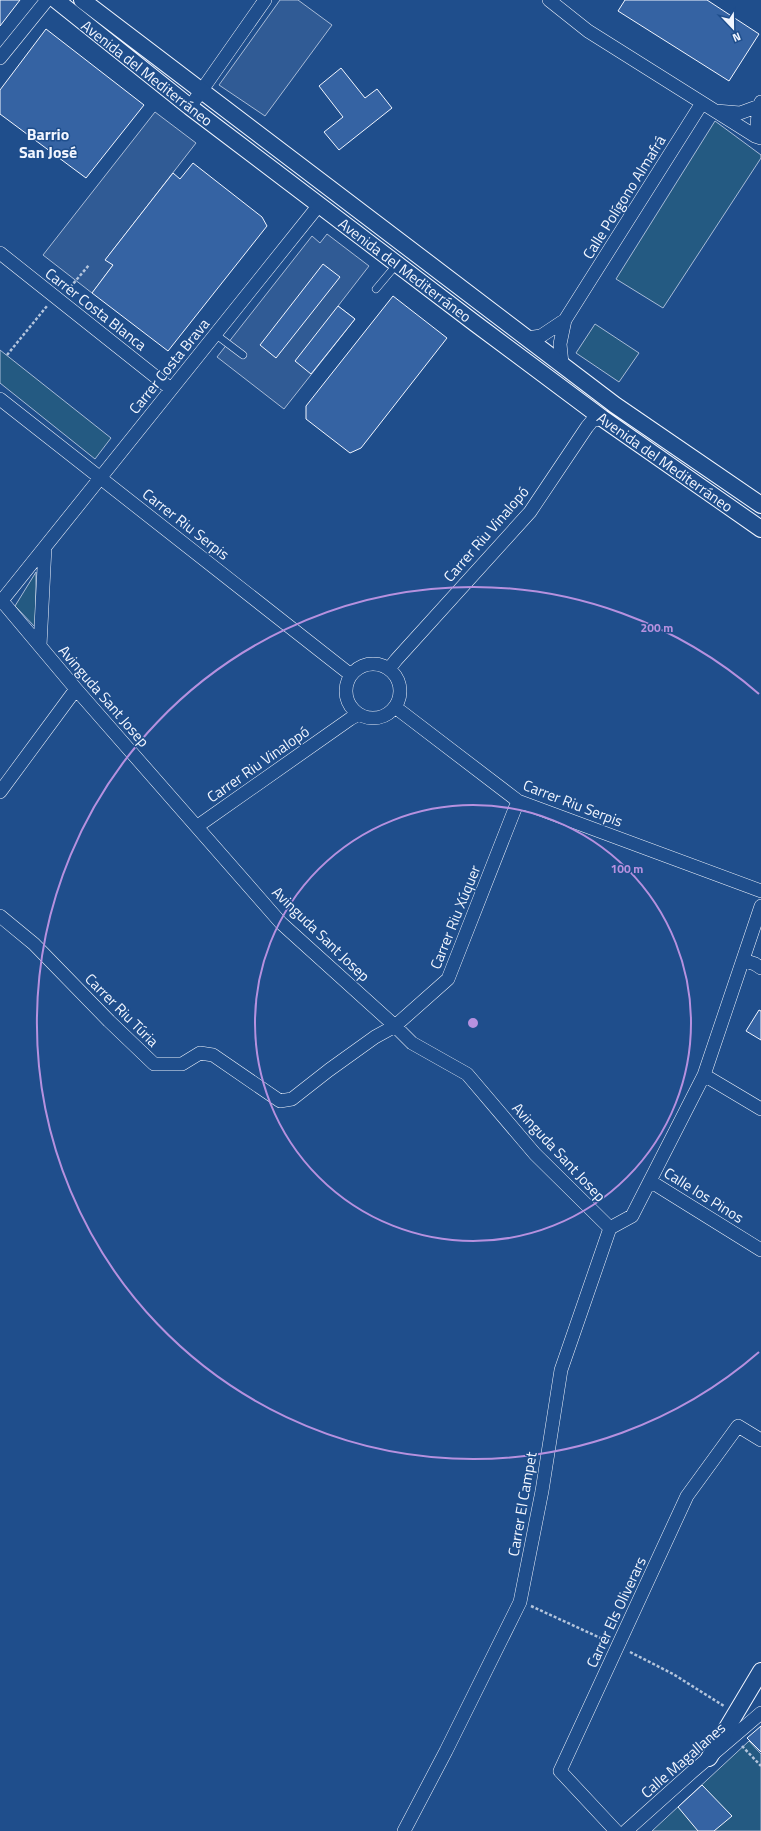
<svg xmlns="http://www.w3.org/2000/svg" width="761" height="1831" viewBox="0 0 761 1831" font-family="'Titillium Web',sans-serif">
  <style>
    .green { fill: #245a82; stroke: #a8bbd7 }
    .parking { fill: #305b95; stroke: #a8bbd7 }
    .building { fill: #3563a3; stroke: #f2f6ff }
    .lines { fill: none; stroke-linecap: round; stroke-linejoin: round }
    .service-casing { stroke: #f2f6ff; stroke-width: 8 }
    .minor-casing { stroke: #f2f6ff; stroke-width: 14 }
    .tertiary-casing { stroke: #f2f6ff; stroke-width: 18 }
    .path { stroke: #b3c4dc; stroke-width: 2.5; stroke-dasharray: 3 2; stroke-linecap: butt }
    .service { stroke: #1f4e8c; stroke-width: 7 }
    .minor { stroke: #1f4e8c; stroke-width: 13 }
    .tertiary { stroke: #1f4e8c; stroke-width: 16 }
    .ring { fill: none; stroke: #b691df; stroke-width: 2 }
    .labels { text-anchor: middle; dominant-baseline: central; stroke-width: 3; stroke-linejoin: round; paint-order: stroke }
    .street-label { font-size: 15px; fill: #f2f6ff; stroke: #1f4e8c }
    .neighbourhood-label { font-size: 16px; font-weight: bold; fill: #f2f6ff; stroke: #1f4e8c }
    .centre { fill: #b691df; stroke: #1f4e8c; stroke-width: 2 }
    .ring-label { font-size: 12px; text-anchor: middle; font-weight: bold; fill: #b691df; stroke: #1f4e8c; stroke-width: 3; stroke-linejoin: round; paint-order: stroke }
  </style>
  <rect width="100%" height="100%" fill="#1f4e8c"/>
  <path class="green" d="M 715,121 L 761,155 L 761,158 L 663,308 L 616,279 Z
    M 595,324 L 639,353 L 619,382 L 576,353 Z
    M 0,350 L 111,438 L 95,459 L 0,383 Z
    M 36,572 L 36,628 L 15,606 Z
    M 749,1741 L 761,1754 L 761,1831 L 652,1831 Z"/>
  <path class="parking" d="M 280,0 L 298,0 L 332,25 L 265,116 L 219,85 Z
    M 155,112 L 196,143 L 106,259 L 113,265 L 92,293 L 43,255 Z
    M 327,234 L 369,266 L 338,306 L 355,319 L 284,409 L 217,357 L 312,236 L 320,243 Z"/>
  <path class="building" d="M 0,0 L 20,0 L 0,26 Z
    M 625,0 L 707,0 L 759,34 L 729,81 L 618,11 Z
    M 46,29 L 144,105 L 86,178 L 0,114 L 0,90 Z
    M 341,68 L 365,98 L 377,89 L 392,108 L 339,150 L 324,132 L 343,117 L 319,86 Z
    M 193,163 L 262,217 L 267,226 L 168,351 L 92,293 L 113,265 L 105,260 L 162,187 L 173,173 L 180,179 Z
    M 323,264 L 340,277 L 276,358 L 260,345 Z
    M 393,296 L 447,338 L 361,448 L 350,453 L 306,419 L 306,406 Z
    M 338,306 L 355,319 L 311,374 L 295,361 Z
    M 759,1010 L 761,1011 L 761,1040 L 746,1031 Z
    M 761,1726 L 761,1752 L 747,1738 Z
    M 702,1785 L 732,1816 L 714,1831 L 698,1831 L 678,1807 Z"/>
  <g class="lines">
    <defs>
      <path id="service" d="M 376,289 L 397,264
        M 215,334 L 243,355"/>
      <path id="minor" d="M 549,0 L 588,31 L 755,136 L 761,138
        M 0,58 L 47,0
        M 759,106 L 757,124 L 761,134
        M 190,107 L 265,0
        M 716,111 L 740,113 L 759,106 L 761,102
        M 0,253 L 171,389
        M 527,338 L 541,336 L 565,320
        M 562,364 L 560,344 L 565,320 L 702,103
        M 0,399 L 351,675
        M 2,601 L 76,689 L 281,923 L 395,1026 L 412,1043 L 467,1074 L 535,1154 L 610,1228
        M 0,603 L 319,205
        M 40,646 L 45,547
        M346 691a27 27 0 1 1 54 0a27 27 0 1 1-54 0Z
        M 389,669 L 396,660 L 530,512 L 587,427 L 592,421 L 602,418
        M 395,707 L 518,801 L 761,891
        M 0,792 L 76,689
        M 198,828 L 202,823 L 350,719 L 359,714
        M 0,916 L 34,944 L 109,1021 L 154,1064 L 182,1064 L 200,1053 L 213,1055 L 280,1101 L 292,1099 L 329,1070 L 375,1037 L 395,1026 L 448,979 L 518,801
        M 743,960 L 755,964 L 761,968
        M 704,1075 L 761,1109
        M 650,1181 L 761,1250
        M 404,1831 L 446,1751 L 520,1602 L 542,1491 L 561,1370 L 610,1228 L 632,1216 L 704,1075 L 761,906
        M 616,1831 L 560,1771 L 687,1496 L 738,1426 L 761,1440
        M 626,1831 L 692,1772 L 761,1713"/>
      <path id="tertiary" d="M 56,0 L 190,107 L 476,324 L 602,418 L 761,529
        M 82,0 L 615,405 L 761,505
        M 709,1758 L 761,1671"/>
    </defs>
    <use href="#service" class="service-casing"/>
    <use href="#minor" class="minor-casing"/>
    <use href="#tertiary" class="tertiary-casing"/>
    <path class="path" d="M 67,291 L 89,265
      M 7,355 L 47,306
      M 531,1606 L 607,1641
      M 630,1652 L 673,1674 L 724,1706
      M 742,1746 L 761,1766"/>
    <use href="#service" class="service"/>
    <use href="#minor" class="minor"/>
    <use href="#tertiary" class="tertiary"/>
  </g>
  <g class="ring">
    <circle cx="473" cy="1023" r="218"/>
    <path d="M759 1352A436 436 0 1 1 759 694"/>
  </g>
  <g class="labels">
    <g class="street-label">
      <text transform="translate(147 73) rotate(38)">Avenida del Mediterráneo</text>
      <text transform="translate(624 197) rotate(-58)">Calle Polígono Almafrá</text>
      <text transform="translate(405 270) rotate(37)">Avenida del Mediterráneo</text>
      <text transform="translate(96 309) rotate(38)">Carrer Costa Blanca</text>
      <text transform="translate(169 366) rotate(-51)">Carrer Costa Brava</text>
      <text transform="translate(665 462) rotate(35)">Avenida del Mediterráneo</text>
      <text transform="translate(186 524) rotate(38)">Carrer Riu Serpis</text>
      <text transform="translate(486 534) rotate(-49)">Carrer Riu Vinalopó</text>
      <text transform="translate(104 696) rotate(49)">Avinguda Sant Josep</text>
      <text transform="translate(258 764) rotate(-35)">Carrer Riu Vinalopó</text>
      <text transform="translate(573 803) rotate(21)">Carrer Riu Serpis</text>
      <text transform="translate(455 917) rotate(-68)">Carrer Riu Xúquer</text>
      <text transform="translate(321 934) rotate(44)">Avinguda Sant Josep</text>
      <text transform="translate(122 1010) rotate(45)">Carrer Riu Túria</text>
      <text transform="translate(559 1152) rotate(47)">Avinguda Sant Josep</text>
      <text transform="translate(704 1195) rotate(32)">Calle los Pinos</text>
      <text transform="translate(522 1504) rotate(-80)">Carrer El Campet</text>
      <text transform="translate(616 1612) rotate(-65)">Carrer Els Oliverars</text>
      <text transform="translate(683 1760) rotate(-41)">Calle Magallanes</text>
    </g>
    <g class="neighbourhood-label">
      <text x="48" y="134">Barrio<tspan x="48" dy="18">San José</tspan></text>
    </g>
  </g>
  <circle cx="473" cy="1023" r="6" class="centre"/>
  <g class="ring-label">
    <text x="657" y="632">200 m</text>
    <text x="627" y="873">100 m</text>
  </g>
  <g transform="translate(733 28) rotate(158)" stroke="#1f4e8c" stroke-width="3" paint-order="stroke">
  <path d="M0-3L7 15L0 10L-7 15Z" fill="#f2f6ff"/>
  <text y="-6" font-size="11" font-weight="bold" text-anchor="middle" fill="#f2f6ff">N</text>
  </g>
</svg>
